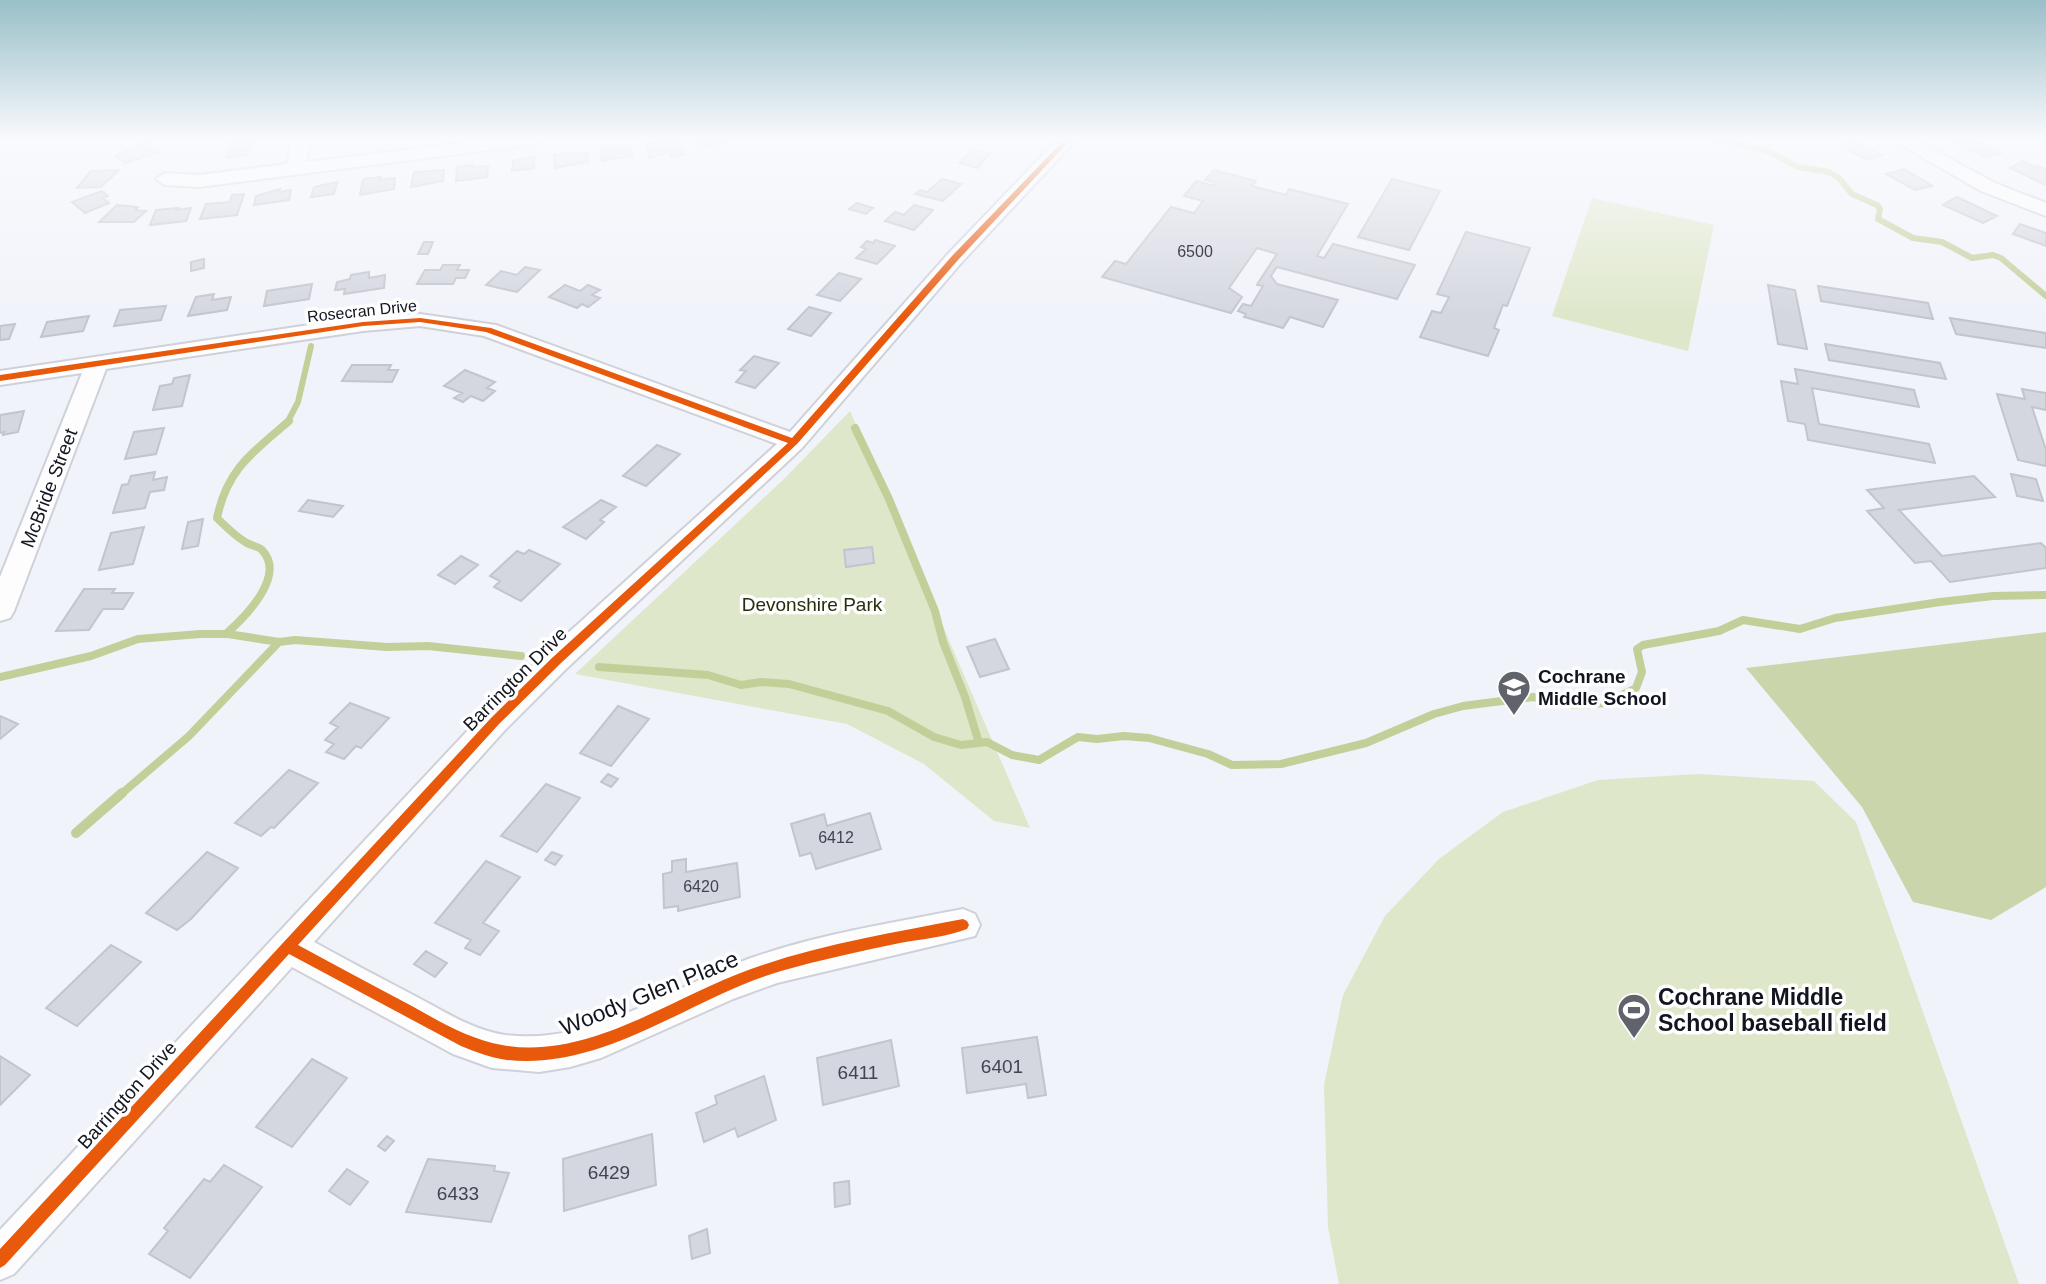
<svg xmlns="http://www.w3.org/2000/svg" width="2046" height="1284" viewBox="0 0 2046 1284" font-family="Helvetica,sans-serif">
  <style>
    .green { fill: #dee7c9 }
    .forest { fill: #cad5ac }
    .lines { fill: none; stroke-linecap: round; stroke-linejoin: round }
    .stream-far2 { stroke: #c2cf99; stroke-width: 6 }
    .stream-far1 { stroke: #c2cf99; stroke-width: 8 }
    .stream { stroke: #c2cf99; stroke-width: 10 }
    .building { fill: #d4d6e0; stroke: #c2c5cd; stroke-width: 2 }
    .minor-casing { stroke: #cfd1da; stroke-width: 4 }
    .minor { fill: #fdfdfe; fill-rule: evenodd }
    .cycleway-casing { stroke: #fefefe; stroke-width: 5 }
    .cycleway { fill: #e8590c; fill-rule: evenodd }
    .labels { text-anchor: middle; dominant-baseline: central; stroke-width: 7; stroke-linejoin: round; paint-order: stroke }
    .number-label { font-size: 16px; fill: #42444f }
    .far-street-label { font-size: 16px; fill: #12141f; stroke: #fefefe }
    .street-label { font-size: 19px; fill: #12141f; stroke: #fefefe }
    .park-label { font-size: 19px; fill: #272e0c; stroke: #fefefe }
    .poi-label { font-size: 19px; font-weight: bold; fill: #12141f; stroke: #fefefe; text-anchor: start }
    .near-number-label { font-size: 19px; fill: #42444f }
    .near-street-label { font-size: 23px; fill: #12141f; stroke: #fefefe }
    .near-poi-label { font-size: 23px; font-weight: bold; fill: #12141f; stroke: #fefefe; text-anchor: start }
  </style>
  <rect width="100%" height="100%" fill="#f1f3fa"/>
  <path class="green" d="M 1592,198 L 1714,225 L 1688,351 L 1552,316 Z
    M 850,411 L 1030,828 L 994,821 L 924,764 L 847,724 L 575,674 L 785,478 Z
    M 1698,774 L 1814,781 L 1856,822 L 2019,1284 L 1339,1284 L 1328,1227 L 1324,1085 L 1343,995 L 1385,916 L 1439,859 L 1503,812 L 1598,780 Z"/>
  <path class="forest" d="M 2046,632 L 2046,887 L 1991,920 L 1913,902 L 1862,807 L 1746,668 Z"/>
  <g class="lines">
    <path class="stream-far2" d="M 1551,139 L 1567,139
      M 1712,139 L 1766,150 L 1798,167 L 1829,172 L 1839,178 L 1852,194 L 1877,205 L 1880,209 L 1878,219 L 1913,238 L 1942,242 L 1972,258 L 1993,255 L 2001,258 L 2046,296
      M 287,423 L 298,402 L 311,346"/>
    <path class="stream-far1" d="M 855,428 L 889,499 L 935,611 L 943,642 L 965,697 L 979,743
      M 226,634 C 244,618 287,576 262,550 C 258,546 252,546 247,543 C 236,537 226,527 217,518 C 227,469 253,452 289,421
      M 599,667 L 708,675 L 741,685 L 761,682 L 789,684 L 888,711 L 934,737 L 961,745 L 987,742 L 1012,755 L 1039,760 L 1078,737 L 1097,739 L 1124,736 L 1149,738 L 1208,754 L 1232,765 L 1281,764 L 1366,743 L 1434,714 L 1463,706 L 1533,697 L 1576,705 L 1605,703 L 1636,688 L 1642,672 L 1637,649 L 1643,645 L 1719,631 L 1743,620 L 1800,629 L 1835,618 L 1940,602 L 1993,596 L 2046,595
      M 0,677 L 91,656 L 138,639 L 200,634 L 228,634 L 279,642 L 295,640 L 387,647 L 428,646 L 521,656
      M 120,795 L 189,736 L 279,642"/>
    <path class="stream" d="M 76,833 L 122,793"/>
  </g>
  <path class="building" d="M 250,139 L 249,144 L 254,144 L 253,148 L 248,149 L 247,155 L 227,158 L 231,141 Z
    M 692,139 L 726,139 L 728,143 L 702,147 L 701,144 L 694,145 Z
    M 1952,139 L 1974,139 L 2001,153 L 1985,157 Z
    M 666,140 L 667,142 L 681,140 L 684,155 L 671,157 L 670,152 L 649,158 L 646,143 Z
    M 1853,141 L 1882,155 L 1868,160 L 1839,146 Z
    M 146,142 L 161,152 L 125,163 L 115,156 Z
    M 618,146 L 619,148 L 631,147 L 632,156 L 602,161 L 601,148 Z
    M 973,149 L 990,153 L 978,168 L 959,163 Z
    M 575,152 L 576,154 L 587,153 L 588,162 L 555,168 L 554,155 Z
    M 535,156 L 534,168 L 512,171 L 513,161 Z
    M 2023,161 L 2034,166 L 2033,168 L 2037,166 L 2046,169 L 2046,185 L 2010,168 Z
    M 473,165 L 473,167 L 488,166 L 487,177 L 456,181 L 457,167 Z
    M 1904,169 L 1925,181 L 1932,186 L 1915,190 L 1886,174 Z
    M 119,170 L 101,187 L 77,188 L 91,171 Z
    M 444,170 L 443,181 L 411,187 L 414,172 Z
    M 1214,170 L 1256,181 L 1252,186 L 1286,195 L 1289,189 L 1348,204 L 1317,256 L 1324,258 L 1333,244 L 1415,265 L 1397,299 L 1277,267 L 1271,276 L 1277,284 L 1338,300 L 1323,327 L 1290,317 L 1283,328 L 1244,317 L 1246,314 L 1238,311 L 1243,304 L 1251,306 L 1263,286 L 1257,285 L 1258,283 L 1277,254 L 1257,248 L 1229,288 L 1242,297 L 1231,313 L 1102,277 L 1115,261 L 1126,264 L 1171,207 L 1194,213 L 1203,201 L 1184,196 L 1196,181 L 1214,186 L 1216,183 L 1205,180 Z
    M 381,177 L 380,180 L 395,178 L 394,189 L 360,195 L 363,179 Z
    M 942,179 L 961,184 L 943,201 L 915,194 L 920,190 L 927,192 Z
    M 1392,179 L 1440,191 L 1409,250 L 1358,237 Z
    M 337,182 L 334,194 L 311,197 L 314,187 Z
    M 280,189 L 279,192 L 291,190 L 289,200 L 254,205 L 256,196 Z
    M 102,191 L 108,196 L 103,198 L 109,203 L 85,213 L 72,202 Z
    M 244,194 L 237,215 L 200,219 L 206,204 L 230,202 L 232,195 Z
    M 1957,197 L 1997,216 L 1983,223 L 1943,205 Z
    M 857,203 L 873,208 L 866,214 L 849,209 Z
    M 117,205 L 138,207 L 135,210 L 146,211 L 134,222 L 99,222 Z
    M 914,205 L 933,210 L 914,230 L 885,221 L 895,212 L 904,215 Z
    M 178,208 L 176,210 L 191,208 L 186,221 L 150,225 L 156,210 Z
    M 2020,224 L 2046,233 L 2046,246 L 2013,234 Z
    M 1466,232 L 1530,248 L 1507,306 L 1503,305 L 1494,328 L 1499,330 L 1488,356 L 1420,337 L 1432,311 L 1441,313 L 1449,297 L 1437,294 Z
    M 875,240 L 895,246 L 877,264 L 856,258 L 866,249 L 861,247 L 867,241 L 873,243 Z
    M 424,242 L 433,242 L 428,254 L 418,254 Z
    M 204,259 L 204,268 L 191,271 L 191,262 Z
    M 443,265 L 460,265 L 457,270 L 469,270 L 465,278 L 456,278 L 453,284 L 417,284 L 425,270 L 440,270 Z
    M 525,267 L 540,270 L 517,292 L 486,285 L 501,271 L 517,275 Z
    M 369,272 L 369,278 L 385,275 L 384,288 L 344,294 L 345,289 L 335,290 L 337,282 L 350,279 L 351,275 Z
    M 839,273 L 861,279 L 840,301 L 817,295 Z
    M 312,284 L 309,299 L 264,306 L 267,291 Z
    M 565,285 L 580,291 L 588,285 L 600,290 L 592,295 L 600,298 L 588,307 L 582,304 L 577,308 L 549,297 Z
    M 1768,285 L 1795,290 L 1807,349 L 1778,344 Z
    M 1818,286 L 1928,303 L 1933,319 L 1821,301 Z
    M 214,294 L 212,300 L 231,297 L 227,310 L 188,316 L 196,297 Z
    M 166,306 L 161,320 L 114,326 L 120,310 Z
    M 809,307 L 831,313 L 811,336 L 788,329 Z
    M 89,316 L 83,331 L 41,337 L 47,322 Z
    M 1950,318 L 2046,333 L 2046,348 L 1956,334 Z
    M 15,324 L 9,339 L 0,340 L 0,326 Z
    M 1825,344 L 1940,363 L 1946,379 L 1829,360 Z
    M 754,356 L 779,363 L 755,388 L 736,382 L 746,371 L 740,370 Z
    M 352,365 L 391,365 L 388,370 L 398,370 L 392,382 L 342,381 Z
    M 1795,369 L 1914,390 L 1919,407 L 1812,388 L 1819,424 L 1929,444 L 1935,463 L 1808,440 L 1805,424 L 1788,421 L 1781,381 L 1798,384 Z
    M 465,370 L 495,382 L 487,388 L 495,391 L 483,401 L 471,396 L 463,402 L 454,398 L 462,393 L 444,386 Z
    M 190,375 L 182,406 L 153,410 L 160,386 L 172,384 L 174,378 Z
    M 2022,389 L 2046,393 L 2046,410 L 2032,407 L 2046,450 L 2046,466 L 2018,460 L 1997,394 L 2025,399 Z
    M 24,411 L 18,432 L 3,435 L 4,432 L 0,433 L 0,415 Z
    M 164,428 L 156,454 L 125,459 L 134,432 Z
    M 657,445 L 680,454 L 646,486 L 623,476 Z
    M 155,472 L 153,480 L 167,477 L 164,490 L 150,492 L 145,508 L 113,513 L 122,485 L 128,484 L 131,476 Z
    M 2011,474 L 2036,479 L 2043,501 L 2017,496 Z
    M 1974,476 L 1995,497 L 1899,510 L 1942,556 L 2041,543 L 2046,548 L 2046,568 L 1950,582 L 1931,561 L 1915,563 L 1867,511 L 1884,508 L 1867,490 Z
    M 308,500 L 343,506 L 333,517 L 299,511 Z
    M 601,500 L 616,507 L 600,520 L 604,522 L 586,539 L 563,527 Z
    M 203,519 L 198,546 L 182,549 L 188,522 Z
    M 144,527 L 133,564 L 99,570 L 111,533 Z
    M 872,547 L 874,563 L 846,567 L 844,550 Z
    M 529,550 L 560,564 L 521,601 L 494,587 L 500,581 L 490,576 L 517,551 L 524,554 Z
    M 461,556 L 478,565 L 455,584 L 438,575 Z
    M 84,589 L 115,589 L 112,593 L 133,593 L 123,609 L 103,609 L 89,630 L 56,631 Z
    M 995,639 L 1009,669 L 980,677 L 967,647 Z
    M 350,703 L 389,718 L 361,748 L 356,746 L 344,759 L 326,752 L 334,744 L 325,740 L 338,727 L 330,723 Z
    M 618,706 L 649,719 L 611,766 L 580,753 Z
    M 0,716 L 18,724 L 0,739 Z
    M 289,770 L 318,783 L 274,828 L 271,827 L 261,836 L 235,823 Z
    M 608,774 L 618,779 L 611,787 L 601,782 Z
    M 546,784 L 580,798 L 537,852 L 501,836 Z
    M 870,813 L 881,849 L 816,869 L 811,853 L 800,856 L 791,824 L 824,814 L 827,826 Z
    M 207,852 L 238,868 L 191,919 L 177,930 L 146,913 Z
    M 552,852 L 562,856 L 555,865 L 545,860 Z
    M 686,859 L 686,872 L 737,863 L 740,897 L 678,911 L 678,906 L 664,908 L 663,874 L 672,872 L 672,861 Z
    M 486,861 L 520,877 L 483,923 L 499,931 L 480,955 L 465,948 L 471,940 L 435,923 Z
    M 111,945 L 141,962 L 77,1026 L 46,1008 Z
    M 426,951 L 447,963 L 435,977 L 414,964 Z
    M 1037,1037 L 1046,1095 L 1028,1098 L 1026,1084 L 967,1093 L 962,1048 Z
    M 891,1040 L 899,1086 L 823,1105 L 817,1058 Z
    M 0,1056 L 30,1075 L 0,1105 Z
    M 312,1059 L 347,1078 L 292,1147 L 256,1127 Z
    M 764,1076 L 776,1120 L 738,1137 L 735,1128 L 704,1142 L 696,1113 L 717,1104 L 715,1096 Z
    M 652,1134 L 656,1185 L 564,1211 L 563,1159 Z
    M 387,1136 L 394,1141 L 385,1151 L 378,1146 Z
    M 428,1159 L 495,1166 L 494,1171 L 509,1173 L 491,1222 L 406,1212 Z
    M 224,1165 L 262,1187 L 190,1278 L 149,1254 L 168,1231 L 164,1228 L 204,1179 L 210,1182 Z
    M 347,1169 L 368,1182 L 350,1205 L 329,1191 Z
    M 849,1181 L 850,1204 L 835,1207 L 834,1183 Z
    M 707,1229 L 710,1253 L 692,1259 L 689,1236 Z"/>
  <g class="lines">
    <defs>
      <path id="minor" d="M 292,139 L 310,139 L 306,162 L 495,139 L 545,139 L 536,144 L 199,187 L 165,185 L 156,179 L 165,173 L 199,175 L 287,164 Z
        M 1058,139 L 1077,139 L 962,262 L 802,448 L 566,669 L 505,730 L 314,942 C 348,961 383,979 417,997 C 445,1012 473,1030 505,1035 C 593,1046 671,987 751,958 C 819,934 892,923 963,909 L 975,914 L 980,925 L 975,936 L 777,983 L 733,999 L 601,1058 L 570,1067 L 539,1072 L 492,1068 L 453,1054 L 292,967 L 14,1274 L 0,1280 L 0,1230 L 485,712 L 546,653 L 777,444 L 484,336 L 420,326 L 363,331 L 106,369 L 14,611 L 10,618 L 0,621 L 0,577 L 82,373 L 0,385 L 0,371 L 363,317 L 420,314 L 496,325 L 790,432 L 948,254 Z
        M 1891,139 L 1913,139 L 1995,183 L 2046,203 L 2046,216 L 1981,191 Z"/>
    </defs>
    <use href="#minor" class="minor-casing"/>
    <use href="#minor" class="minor"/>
    <defs>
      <path id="cycleway" d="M 1065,139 L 1071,139 L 958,260 L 797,444 L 560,664 L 499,724 L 298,945 C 335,965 372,985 410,1005 C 439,1021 468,1039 502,1045 C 588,1061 674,996 751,969 C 820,944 892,933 963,919 L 967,921 L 969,925 L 967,929 C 946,937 922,939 900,943 C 860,951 820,960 781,971 C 690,998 606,1070 507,1060 C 491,1058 476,1052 461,1046 L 289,954 L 5,1265 L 0,1268 L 0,1249 L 491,718 L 552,658 L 788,443 L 486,332 L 420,322 L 363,326 L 0,381 L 0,375 L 363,322 L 420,318 L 491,328 L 792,438 L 952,256 Z"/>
    </defs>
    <use href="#cycleway" class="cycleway-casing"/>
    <use href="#cycleway" class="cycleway"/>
  </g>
  <linearGradient id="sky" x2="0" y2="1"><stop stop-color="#99bfc8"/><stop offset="0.44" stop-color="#f9fafd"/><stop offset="1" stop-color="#f9fafd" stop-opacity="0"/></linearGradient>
  <rect width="2046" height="318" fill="url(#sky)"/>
  <defs>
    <symbol id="school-pin" viewBox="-11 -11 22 30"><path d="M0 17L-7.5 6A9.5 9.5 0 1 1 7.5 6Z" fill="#60626c" stroke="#fefefe"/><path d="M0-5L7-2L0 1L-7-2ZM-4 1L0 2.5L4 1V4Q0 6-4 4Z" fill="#fff"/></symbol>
    <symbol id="stadium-pin" viewBox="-11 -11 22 30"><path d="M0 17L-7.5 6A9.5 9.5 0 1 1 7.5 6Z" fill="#60626c" stroke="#fefefe"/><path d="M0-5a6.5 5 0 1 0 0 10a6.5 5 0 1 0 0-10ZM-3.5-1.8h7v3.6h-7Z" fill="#fff"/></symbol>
  </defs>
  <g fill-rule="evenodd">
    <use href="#school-pin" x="1495" y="668" width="38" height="52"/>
    <use href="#stadium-pin" x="1615" y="991" width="38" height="52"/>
  </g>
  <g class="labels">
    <g class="number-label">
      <text x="1195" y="251">6500</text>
      <text x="836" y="837">6412</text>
      <text x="701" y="886">6420</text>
    </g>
    <g class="far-street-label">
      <text transform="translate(362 311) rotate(-6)">Rosecran Drive</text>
    </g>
    <g class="street-label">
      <text transform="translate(49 488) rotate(-69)">McBride Street</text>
      <text transform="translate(515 679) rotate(-45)">Barrington Drive</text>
      <text transform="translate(127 1095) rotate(-48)">Barrington Drive</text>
    </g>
    <g class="park-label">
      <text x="812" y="604">Devonshire Park</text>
    </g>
    <g class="poi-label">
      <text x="1538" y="676">Cochrane<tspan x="1538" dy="22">Middle School</tspan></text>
    </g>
    <g class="near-number-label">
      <text x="1002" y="1066">6401</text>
      <text x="858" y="1072">6411</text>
      <text x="609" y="1172">6429</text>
      <text x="458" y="1193">6433</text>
    </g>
    <g class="near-street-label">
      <text transform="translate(649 993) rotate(-22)">Woody Glen Place</text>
    </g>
    <g class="near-poi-label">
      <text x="1658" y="997">Cochrane Middle<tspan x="1658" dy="26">School baseball field</tspan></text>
    </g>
  </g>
</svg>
